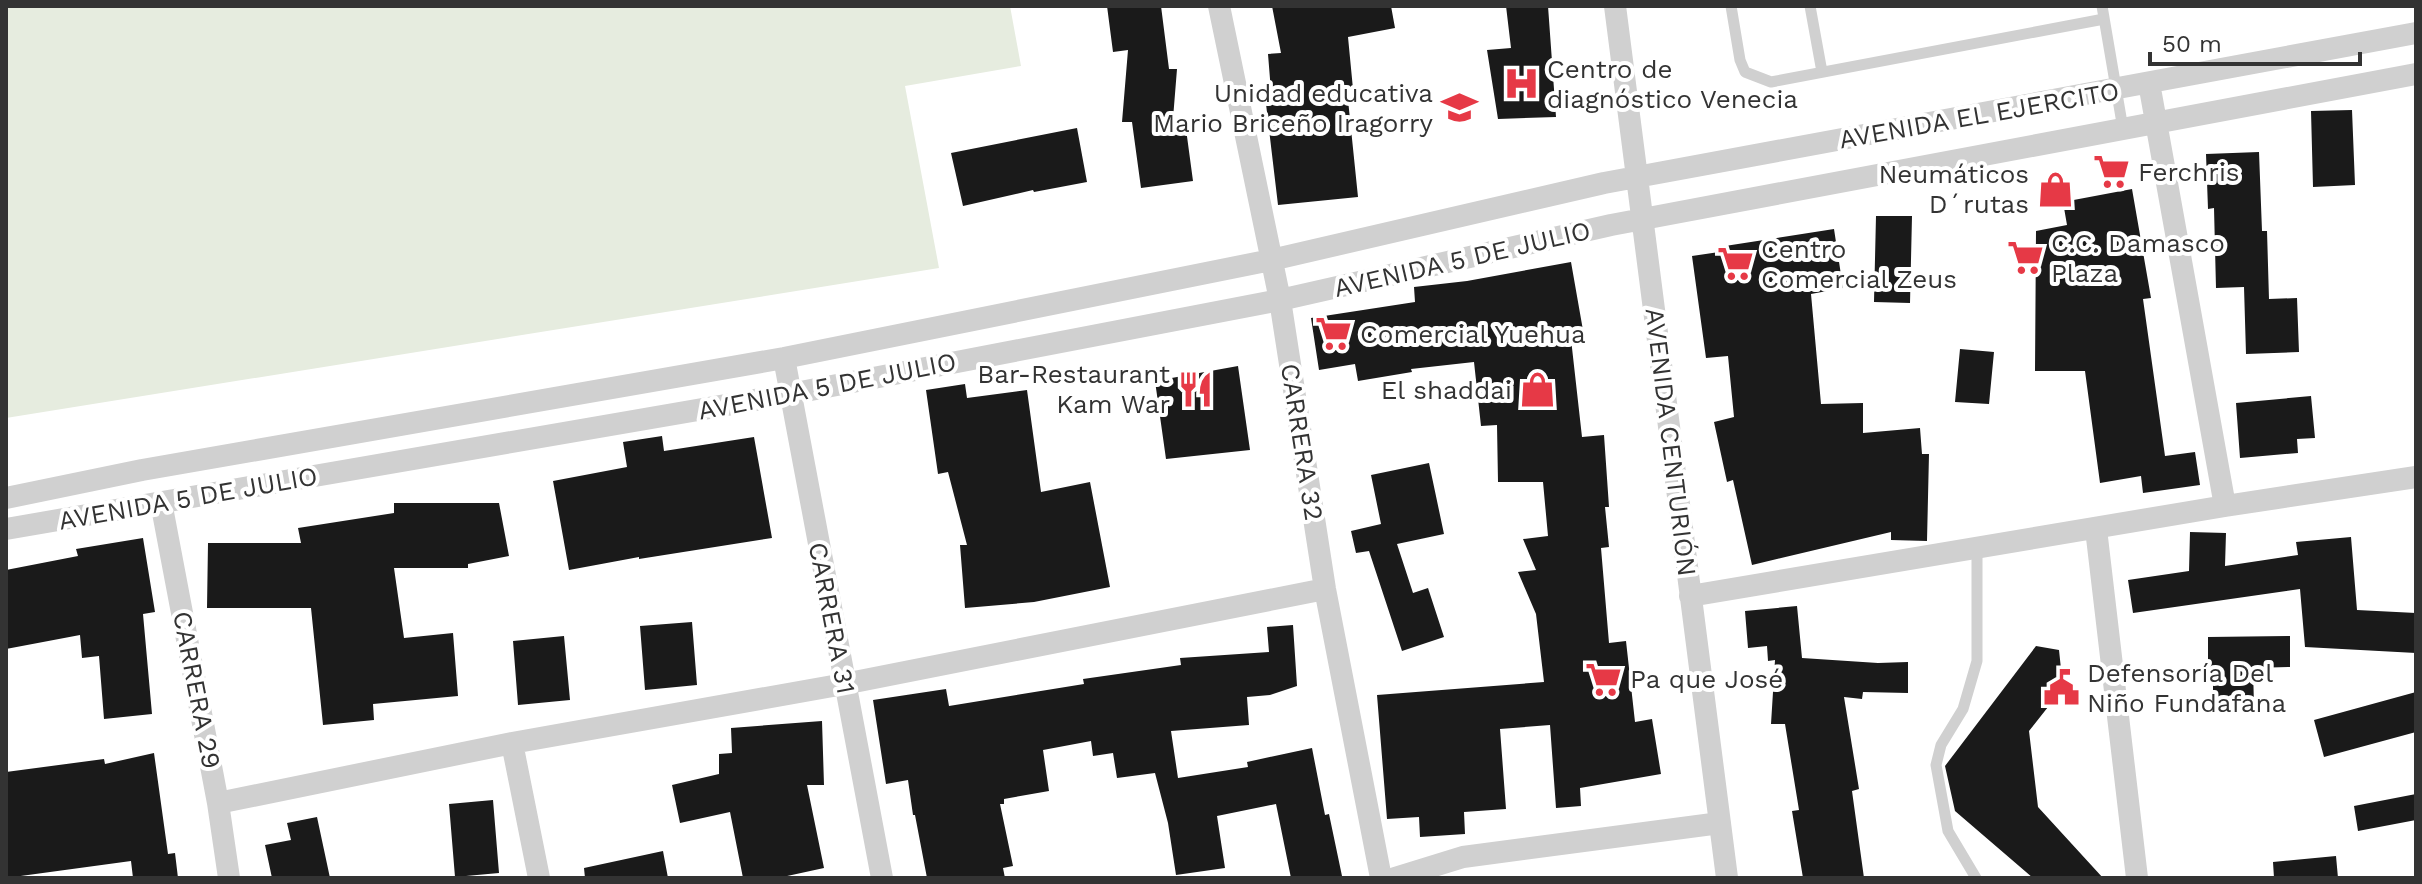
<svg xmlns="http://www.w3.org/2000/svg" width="2422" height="884" viewBox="0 0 2422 884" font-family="'Work Sans',sans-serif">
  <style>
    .green { fill: #e6ecdf }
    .building { fill: #1a1a1a }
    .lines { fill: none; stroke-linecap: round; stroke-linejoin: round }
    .lane { stroke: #d0d0d0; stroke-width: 11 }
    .street { stroke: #d0d0d0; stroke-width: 22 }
    .labels { text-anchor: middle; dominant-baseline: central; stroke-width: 8; stroke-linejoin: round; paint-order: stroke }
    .poi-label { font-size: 26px; fill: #333; stroke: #fff; text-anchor: start }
    .street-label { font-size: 26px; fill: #333; stroke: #fff }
  </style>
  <rect width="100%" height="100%" fill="#fff"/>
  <path class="green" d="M 6,6 L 1010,6 L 1021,66 L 905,86 L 939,268 L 6,418 Z"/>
  <path class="building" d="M 1107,6 L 1161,6 L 1169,69 L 1177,69 L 1172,131 L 1186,129 L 1193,181 L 1141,188 L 1132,122 L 1122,122 L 1128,50 L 1113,52 Z
    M 1272,6 L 1391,6 L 1395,28 L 1348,37 L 1353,89 L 1347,90 L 1358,197 L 1278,205 L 1266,104 L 1272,104 L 1268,54 L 1281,53 Z
    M 1506,6 L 1548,6 L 1556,117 L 1498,119 L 1487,50 L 1511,48 Z
    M 2352,110 L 2355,185 L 2313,187 L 2311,111 Z
    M 1077,128 L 1087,182 L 1034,192 L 1033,190 L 963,206 L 951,153 Z
    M 2259,152 L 2262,231 L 2267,231 L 2269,299 L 2297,298 L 2299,352 L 2246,354 L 2244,287 L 2216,288 L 2214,208 L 2208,209 L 2206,154 Z
    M 2132,189 L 2151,298 L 2143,299 L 2165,456 L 2195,452 L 2200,485 L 2143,493 L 2141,476 L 2100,483 L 2085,371 L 2035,371 L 2036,231 L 2067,225 L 2063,202 Z
    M 1876,216 L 1912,216 L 1910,303 L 1874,302 Z
    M 1834,229 L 1843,288 L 1811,294 L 1821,404 L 1863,403 L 1863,433 L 1920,428 L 1922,454 L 1929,454 L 1927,541 L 1891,540 L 1891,532 L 1752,565 L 1733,480 L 1727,482 L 1714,422 L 1734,417 L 1728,356 L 1706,358 L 1692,256 L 1726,251 L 1725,246 Z
    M 1571,262 L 1584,336 L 1571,339 L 1582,437 L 1604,435 L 1609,507 L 1605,507 L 1609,547 L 1601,548 L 1609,643 L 1626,641 L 1635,722 L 1652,719 L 1661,774 L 1580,788 L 1581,806 L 1556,808 L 1550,725 L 1500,729 L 1506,809 L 1464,812 L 1465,834 L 1420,837 L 1419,817 L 1387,819 L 1377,695 L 1544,682 L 1536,614 L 1518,572 L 1536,570 L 1523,539 L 1548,536 L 1543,482 L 1498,482 L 1497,425 L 1481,426 L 1474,362 L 1411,369 L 1412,372 L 1358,381 L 1355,364 L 1319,370 L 1311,318 L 1415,302 L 1414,287 L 1467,281 Z
    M 1960,349 L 1994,352 L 1989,404 L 1955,402 Z
    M 1238,366 L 1250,450 L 1166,459 L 1155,381 Z
    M 965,384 L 967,398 L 1027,390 L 1041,492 L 1090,482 L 1110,587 L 1034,602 L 965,608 L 960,545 L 967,545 L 948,472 L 938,474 L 926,390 Z
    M 2311,396 L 2315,438 L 2297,439 L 2298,453 L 2240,458 L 2236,403 Z
    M 662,436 L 664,451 L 754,437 L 772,538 L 639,559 L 639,557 L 569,570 L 553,481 L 627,467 L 623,442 Z
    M 1429,463 L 1444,534 L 1397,544 L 1413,593 L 1428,588 L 1444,637 L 1402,651 L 1369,551 L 1356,553 L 1351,531 L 1381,524 L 1371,475 Z
    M 394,503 L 499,503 L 509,556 L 468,564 L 468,568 L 394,568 L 404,638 L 453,633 L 458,696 L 373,704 L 374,720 L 323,725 L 311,608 L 207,608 L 208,543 L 301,543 L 298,528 L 394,513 Z
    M 2190,532 L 2226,533 L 2225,566 L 2298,555 L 2296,542 L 2351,537 L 2357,610 L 2416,613 L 2416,653 L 2305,647 L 2300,589 L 2133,613 L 2128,580 L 2189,571 Z
    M 143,538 L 155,612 L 143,614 L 152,714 L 104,719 L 99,656 L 82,658 L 80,635 L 6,649 L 6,570 L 78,556 L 76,549 Z
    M 1797,606 L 1802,658 L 1878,663 L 1908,662 L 1908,693 L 1863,692 L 1862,699 L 1844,697 L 1859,789 L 1852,791 L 1864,878 L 1803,878 L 1792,811 L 1799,810 L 1785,724 L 1771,724 L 1775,660 L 1768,661 L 1767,646 L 1748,648 L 1745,611 Z
    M 692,622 L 697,685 L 645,690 L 640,626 Z
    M 1293,625 L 1297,686 L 1270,695 L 1247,697 L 1249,725 L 1171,731 L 1178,778 L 1248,767 L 1247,762 L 1312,748 L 1325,815 L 1329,814 L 1342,876 L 1291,878 L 1276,804 L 1217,816 L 1225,868 L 1176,875 L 1168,823 L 1155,773 L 1117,778 L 1113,753 L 1093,756 L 1091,741 L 1043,750 L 1049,791 L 1004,799 L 1004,804 L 1000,804 L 1013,866 L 1003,868 L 1005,878 L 927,878 L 915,815 L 913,815 L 908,780 L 886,784 L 873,700 L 946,689 L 949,706 L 1084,684 L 1083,679 L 1181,665 L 1180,658 L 1269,652 L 1267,627 Z
    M 564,636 L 570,700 L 518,705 L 513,641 Z
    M 2290,636 L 2290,667 L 2253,668 L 2254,706 L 2213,706 L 2213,670 L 2208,670 L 2208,637 Z
    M 2036,646 L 2059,650 L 2063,688 L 2029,731 L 2038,807 L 2103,878 L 2033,878 L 1955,811 L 1945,766 Z
    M 2416,692 L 2416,732 L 2324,757 L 2314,720 Z
    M 822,721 L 824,785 L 807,785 L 824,868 L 778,878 L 743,878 L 730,812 L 680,823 L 672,785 L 719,774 L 719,754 L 732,753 L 731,728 Z
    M 154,753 L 168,854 L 175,853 L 178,878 L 133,878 L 131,861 L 6,878 L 6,772 L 104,759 L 105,764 Z
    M 2416,794 L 2416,820 L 2358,831 L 2354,806 Z
    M 493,800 L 499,873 L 455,877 L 449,804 Z
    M 317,817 L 330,878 L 272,878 L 265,845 L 291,840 L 287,823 Z
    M 663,851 L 668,878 L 585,878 L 584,868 Z
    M 2336,856 L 2338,878 L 2274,878 L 2273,862 Z"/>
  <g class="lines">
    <path class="lane" d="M 1731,6 L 1740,60 L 1745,72 L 1771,82 L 2104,19
      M 1810,6 L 1822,72
      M 2102,6 L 2123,129
      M 1976,878 L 1948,831 L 1936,765 L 1941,745 L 1963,709 L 1977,661 L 1977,548"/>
    <path class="street" d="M 1219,6 L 1280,300 L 1325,589 L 1381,878
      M 1615,6 L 1727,878
      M 2149,83 L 2225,506
      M 784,358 L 882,878
      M 6,498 L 142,470 L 784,358 L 1271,260 L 1604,183 L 2416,33
      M 161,502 L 218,803 L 229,878
      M 6,529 L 790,394 L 1280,300 L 1611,225 L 2416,74
      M 2096,529 L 2137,878
      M 1690,596 L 2225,506 L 2416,477
      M 512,743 L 539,878
      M 218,803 L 512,743 L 844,684 L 1325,589
      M 1395,878 L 1463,857 L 1720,823"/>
  </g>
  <defs>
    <symbol id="hospital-bare" viewBox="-9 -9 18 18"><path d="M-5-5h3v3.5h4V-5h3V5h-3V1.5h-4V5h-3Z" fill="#e63946" stroke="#fff" stroke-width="2.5" paint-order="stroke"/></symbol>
    <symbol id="school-bare" viewBox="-9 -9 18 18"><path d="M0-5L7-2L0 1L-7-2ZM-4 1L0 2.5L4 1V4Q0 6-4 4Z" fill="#e63946" stroke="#fff" stroke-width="2.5" paint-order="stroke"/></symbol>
    <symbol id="supermarket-bare" viewBox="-9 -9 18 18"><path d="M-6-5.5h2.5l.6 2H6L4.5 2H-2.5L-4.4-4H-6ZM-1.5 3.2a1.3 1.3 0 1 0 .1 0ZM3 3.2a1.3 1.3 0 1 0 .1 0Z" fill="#e63946" stroke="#fff" stroke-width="2.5" paint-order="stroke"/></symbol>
    <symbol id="shop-bare" viewBox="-9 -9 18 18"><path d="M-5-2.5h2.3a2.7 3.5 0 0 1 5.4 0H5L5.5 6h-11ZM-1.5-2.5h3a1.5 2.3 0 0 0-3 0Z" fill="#e63946" stroke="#fff" stroke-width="2.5" paint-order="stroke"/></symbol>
    <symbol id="restaurant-bare" viewBox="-9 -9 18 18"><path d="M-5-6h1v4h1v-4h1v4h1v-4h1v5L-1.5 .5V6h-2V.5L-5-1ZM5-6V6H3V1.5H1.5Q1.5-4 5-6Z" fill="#e63946" stroke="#fff" stroke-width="2.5" paint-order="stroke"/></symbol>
    <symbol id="civic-bare" viewBox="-9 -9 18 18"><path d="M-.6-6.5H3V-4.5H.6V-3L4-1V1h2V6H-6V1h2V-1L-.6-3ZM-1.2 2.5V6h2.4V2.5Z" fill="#e63946" stroke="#fff" stroke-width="2.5" paint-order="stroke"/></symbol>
  </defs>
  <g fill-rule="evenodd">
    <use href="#hospital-bare" x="1496" y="58" width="51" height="51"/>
    <use href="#school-bare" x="1434" y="82" width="51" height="51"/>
    <use href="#supermarket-bare" x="2086" y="146" width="51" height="51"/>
    <use href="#shop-bare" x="2030" y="164" width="51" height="51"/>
    <use href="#supermarket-bare" x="2000" y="232" width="51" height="51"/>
    <use href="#supermarket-bare" x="1710" y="238" width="51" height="51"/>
    <use href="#supermarket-bare" x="1308" y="308" width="51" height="51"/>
    <use href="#restaurant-bare" x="1170" y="364" width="51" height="51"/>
    <use href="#shop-bare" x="1512" y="364" width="51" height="51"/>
    <use href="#supermarket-bare" x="1578" y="654" width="51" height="51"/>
    <use href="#civic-bare" x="2036" y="662" width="51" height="51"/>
  </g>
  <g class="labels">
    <g class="poi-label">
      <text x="1547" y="69">Centro de<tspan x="1547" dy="30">diagnóstico Venecia</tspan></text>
      <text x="1433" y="93" text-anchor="end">Unidad educativa<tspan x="1433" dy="30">Mario Briceño Iragorry</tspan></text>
      <text x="2138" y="172">Ferchris</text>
      <text x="2029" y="174" text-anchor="end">Neumáticos<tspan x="2029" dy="30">D´rutas</tspan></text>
      <text x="2051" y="243">C.C. Damasco<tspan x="2051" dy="30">Plaza</tspan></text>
      <text x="1761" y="249">Centro<tspan x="1761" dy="30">Comercial Zeus</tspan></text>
      <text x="1360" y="334">Comercial Yuehua</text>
      <text x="1170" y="374" text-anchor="end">Bar-Restaurant<tspan x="1170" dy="30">Kam War</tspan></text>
      <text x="1512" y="390" text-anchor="end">El shaddai</text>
      <text x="2087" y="673">Defensoría Del<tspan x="2087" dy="30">Niño Fundafana</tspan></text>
      <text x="1630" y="679">Pa que José</text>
    </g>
    <g class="street-label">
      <text transform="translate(1979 115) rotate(-10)">AVENIDA EL EJERCITO</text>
      <text transform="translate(1462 259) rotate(-13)">AVENIDA 5 DE JULIO</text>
      <text transform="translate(827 386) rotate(-11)">AVENIDA 5 DE JULIO</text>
      <text transform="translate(1302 442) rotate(81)">CARRERA 32</text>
      <text transform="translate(1671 442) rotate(83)">AVENIDA CENTURIÓN</text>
      <text transform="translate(188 498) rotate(-10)">AVENIDA 5 DE JULIO</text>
      <text transform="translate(832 618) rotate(79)">CARRERA 31</text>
      <text transform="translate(197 690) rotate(79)">CARRERA 29</text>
    </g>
  </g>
  <rect width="2422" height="884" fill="none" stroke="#333333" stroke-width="16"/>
  <path d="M2150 52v12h210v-12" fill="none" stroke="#333333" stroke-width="4"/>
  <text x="2162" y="52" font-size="24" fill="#333333" stroke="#ffffff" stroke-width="6" paint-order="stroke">50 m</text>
</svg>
